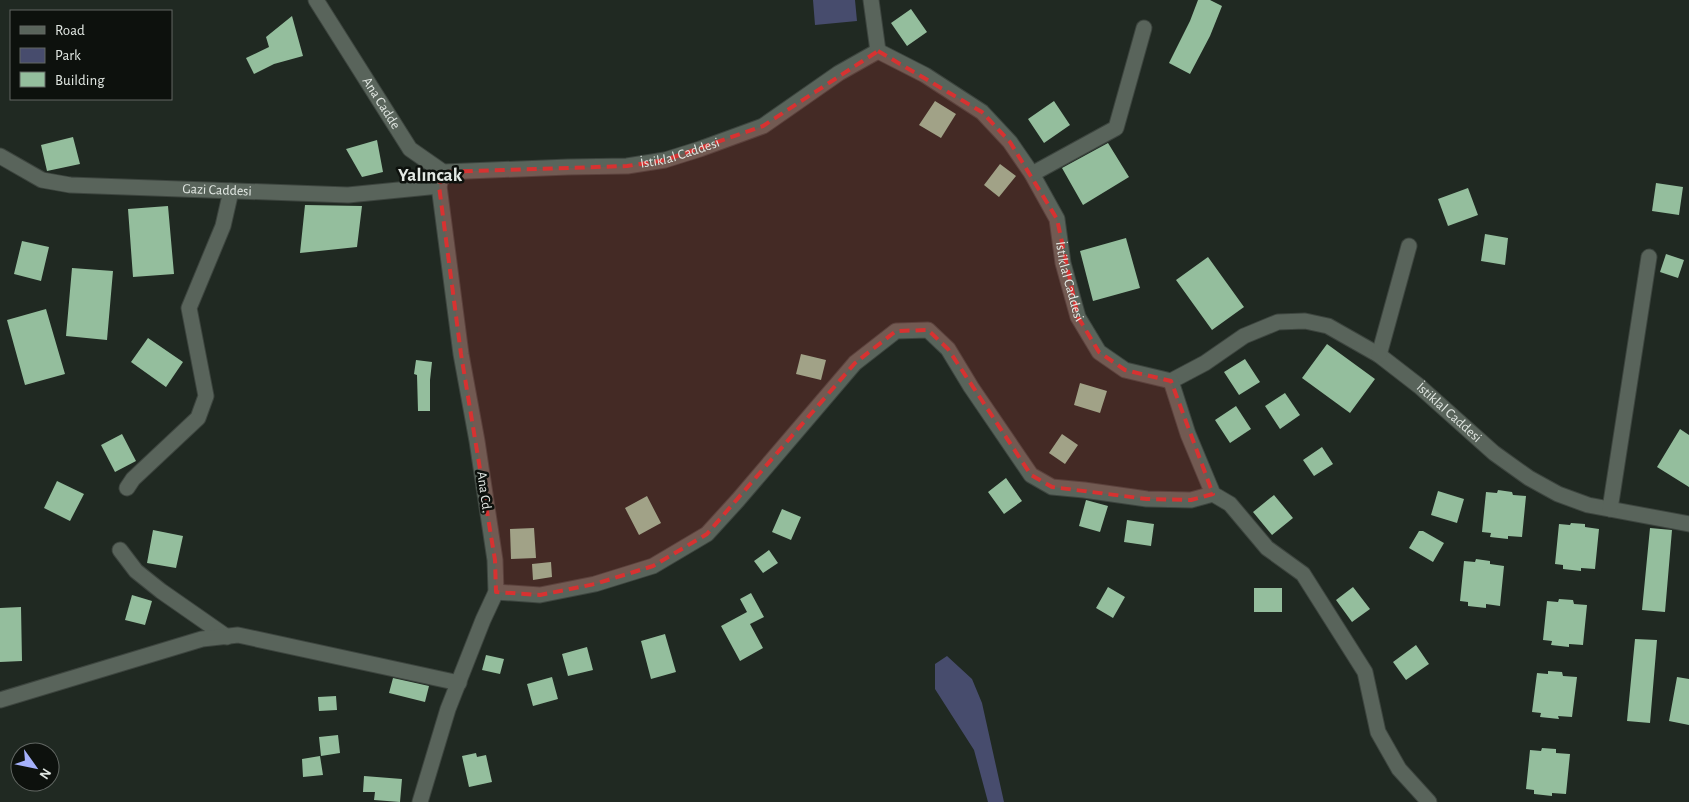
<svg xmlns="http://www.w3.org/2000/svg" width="1689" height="802" viewBox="0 0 1689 802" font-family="'Alegreya Sans',sans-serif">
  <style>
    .green { fill: #474c6d }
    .building { fill: #94be9d }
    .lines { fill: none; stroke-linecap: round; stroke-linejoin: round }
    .street-casing { stroke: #3d453f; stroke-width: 17 }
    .street { stroke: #59645b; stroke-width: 15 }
    .marked { fill: #d73231; fill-opacity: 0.2; stroke: #d73231; stroke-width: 4; stroke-dasharray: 10 6; stroke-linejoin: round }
    .labels { text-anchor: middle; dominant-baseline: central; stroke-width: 5; stroke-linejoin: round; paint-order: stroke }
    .street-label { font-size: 14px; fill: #e2e8e3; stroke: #0d110d }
    .district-label { font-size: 19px; font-weight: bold; fill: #e2e8e3; stroke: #0d110d }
  </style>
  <rect width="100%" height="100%" fill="#202922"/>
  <path class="green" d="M 813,0 L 855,0 L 857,21 L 815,25 Z
    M 947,656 L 972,679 L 982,703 L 1004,802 L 988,802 L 974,750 L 935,689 L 935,664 Z"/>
  <path class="building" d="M 1198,0 L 1210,0 L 1222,6 L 1210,36 L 1190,74 L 1169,63 L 1190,21 Z
    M 911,9 L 927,32 L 907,46 L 891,23 Z
    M 292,16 L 303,56 L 274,64 L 254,74 L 246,58 L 269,47 L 266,37 Z
    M 935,101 L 956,114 L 941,138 L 919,125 Z
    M 1054,101 L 1070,125 L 1044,143 L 1028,119 Z
    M 73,137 L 80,164 L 47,171 L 41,145 Z
    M 377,140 L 383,172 L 362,177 L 346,149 Z
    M 1108,143 L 1129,177 L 1083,205 L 1062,168 Z
    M 1000,164 L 1016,176 L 999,197 L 984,185 Z
    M 1656,183 L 1683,187 L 1679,215 L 1652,211 Z
    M 1468,188 L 1478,215 L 1448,226 L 1438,199 Z
    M 305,205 L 362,206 L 357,247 L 300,253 Z
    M 168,206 L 174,274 L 133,277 L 128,209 Z
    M 1485,234 L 1508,238 L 1505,265 L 1481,261 Z
    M 1126,238 L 1140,288 L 1093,301 L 1080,251 Z
    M 22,241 L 49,247 L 41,281 L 14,274 Z
    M 1666,254 L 1684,260 L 1678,278 L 1660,272 Z
    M 1208,257 L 1244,307 L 1212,330 L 1176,280 Z
    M 72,268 L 113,271 L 107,340 L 66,336 Z
    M 46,309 L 65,374 L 25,385 L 7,320 Z
    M 148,338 L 183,362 L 166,387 L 131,362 Z
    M 1327,344 L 1375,379 L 1350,413 L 1302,378 Z
    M 801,354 L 826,360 L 821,380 L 796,374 Z
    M 1245,359 L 1260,382 L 1239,395 L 1224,372 Z
    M 416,360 L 432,362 L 430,380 L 430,411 L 418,411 L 417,375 L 414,374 Z
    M 1080,383 L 1107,391 L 1100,413 L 1074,405 Z
    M 1285,393 L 1300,415 L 1280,429 L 1265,406 Z
    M 1236,406 L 1251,429 L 1230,443 L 1215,420 Z
    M 1680,429 L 1689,435 L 1689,487 L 1657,467 Z
    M 122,434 L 136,461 L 115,472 L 101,445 Z
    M 1062,434 L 1078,445 L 1065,464 L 1049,453 Z
    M 1322,447 L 1333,464 L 1314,476 L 1303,460 Z
    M 1006,478 L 1022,501 L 1004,514 L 988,492 Z
    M 57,481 L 84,494 L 70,521 L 44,508 Z
    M 1498,490 L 1512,492 L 1513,495 L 1526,496 L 1522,537 L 1508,536 L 1508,539 L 1490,537 L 1491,533 L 1482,532 L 1486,492 L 1497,493 Z
    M 1438,491 L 1464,499 L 1457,523 L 1431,515 Z
    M 1274,495 L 1293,518 L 1272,535 L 1253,512 Z
    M 647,496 L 661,523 L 639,535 L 625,508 Z
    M 1086,500 L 1108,506 L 1100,532 L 1079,526 Z
    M 782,509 L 801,517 L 791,540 L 772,532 Z
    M 1127,520 L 1154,524 L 1151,546 L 1124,542 Z
    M 1571,523 L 1585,524 L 1585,527 L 1599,529 L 1595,569 L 1581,568 L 1581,571 L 1563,569 L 1563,565 L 1555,564 L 1559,524 L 1570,525 Z
    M 534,528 L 536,558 L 511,559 L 510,529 Z
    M 1650,528 L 1672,530 L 1665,612 L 1642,610 Z
    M 153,530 L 183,536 L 176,568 L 147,563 Z
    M 1419,531 L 1423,531 L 1444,543 L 1433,562 L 1409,548 Z
    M 769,550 L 778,563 L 763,573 L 754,561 Z
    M 1476,559 L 1490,561 L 1490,564 L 1504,566 L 1500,606 L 1486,604 L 1486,608 L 1468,606 L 1468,602 L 1460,601 L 1464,561 L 1475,562 Z
    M 551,562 L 552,577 L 533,580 L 532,564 Z
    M 1108,587 L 1125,597 L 1113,618 L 1096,608 Z
    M 1353,587 L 1370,609 L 1352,622 L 1336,600 Z
    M 1254,588 L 1282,588 L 1282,612 L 1254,612 Z
    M 751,593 L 764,617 L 750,624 L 763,648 L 740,661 L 721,626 L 747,612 L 740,599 Z
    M 132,595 L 152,601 L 145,625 L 125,620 Z
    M 1559,599 L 1573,600 L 1574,604 L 1587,605 L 1583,645 L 1569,644 L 1569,647 L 1551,645 L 1552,641 L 1543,640 L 1547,601 L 1558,602 Z
    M 21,607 L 22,661 L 0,662 L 0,608 Z
    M 665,634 L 676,672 L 651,679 L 641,641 Z
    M 1635,639 L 1657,640 L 1650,723 L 1627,721 Z
    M 1416,645 L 1429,664 L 1406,680 L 1393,662 Z
    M 587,647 L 593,670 L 568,676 L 562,654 Z
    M 486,655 L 504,659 L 500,674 L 482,670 Z
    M 1548,671 L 1562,672 L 1563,676 L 1577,677 L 1572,717 L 1558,716 L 1559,719 L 1540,717 L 1541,713 L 1532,712 L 1537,673 L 1548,674 Z
    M 552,677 L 558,699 L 533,706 L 527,684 Z
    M 1677,677 L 1689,679 L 1689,725 L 1669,721 Z
    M 393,678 L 429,686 L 425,702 L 389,693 Z
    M 336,696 L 337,710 L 319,711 L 318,697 Z
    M 338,735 L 340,753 L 321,756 L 319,737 Z
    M 1542,748 L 1556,749 L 1556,753 L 1570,754 L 1566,794 L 1552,793 L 1552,796 L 1534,794 L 1534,790 L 1526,789 L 1530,750 L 1541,751 Z
    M 476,753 L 477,757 L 486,755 L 492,782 L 469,787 L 462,756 Z
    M 320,756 L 323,775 L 303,777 L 302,759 Z
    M 364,776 L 402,779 L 400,802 L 374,800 L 375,792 L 363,792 Z"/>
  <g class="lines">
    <defs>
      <g id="street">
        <path id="s1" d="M 316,0 L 410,149 L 443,172 L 568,167 L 627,166 L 665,160 L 700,149 L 763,126 L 839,73 L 878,51 L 925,75 L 982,112 L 1010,142 L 1032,174 L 1057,219 L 1063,263 L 1078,317 L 1099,352 L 1125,370 L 1171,381 L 1205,363 L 1244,336 L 1278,322 L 1305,321 L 1328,326 L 1379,355 L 1419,386 L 1494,453 L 1529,478 L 1558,494 L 1588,505 L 1689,524"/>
        <path d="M 871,0 L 878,51"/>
        <path id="s2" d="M 0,156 L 42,180 L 70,185 L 348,195 L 439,186"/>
        <path d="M 1032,174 L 1116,128 L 1144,28"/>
        <path d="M 1379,355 L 1409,246"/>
        <path d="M 1171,381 L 1188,434 L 1213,494 L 1230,504 L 1267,548 L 1303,574 L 1365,672 L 1378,732 L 1399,769 L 1429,802"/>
        <path d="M 127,488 L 133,479 L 198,418 L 206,396 L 189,308 L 223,226 L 231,191"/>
        <path d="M 1610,509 L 1649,257"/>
        <path d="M 120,550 L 136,571 L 161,591 L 227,637"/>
        <path d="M 496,592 L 540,595 L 595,584 L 653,566 L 707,534 L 738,500 L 855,363 L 896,331 L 928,330 L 948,349 L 971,387 L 1031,475 L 1052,487 L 1084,490 L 1147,499 L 1191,500 L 1213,494"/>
        <path d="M 0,700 L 202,639 L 238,635 L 459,683"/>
        <path d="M 420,802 L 448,709 L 483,620 L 496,592 L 495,560 L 477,441 L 461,354 L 439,186 L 443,172"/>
      </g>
    </defs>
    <use href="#street" class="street-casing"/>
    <use href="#street" class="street"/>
  </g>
  <path class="marked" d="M 878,51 L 982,112 L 1010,142 L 1057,219 L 1078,317 L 1099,352 L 1125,370 L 1171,381 L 1213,494 L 1191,500 L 1147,499 L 1052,487 L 1031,475 L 948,349 L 928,330 L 896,331 L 855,363 L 707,534 L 653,566 L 595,584 L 540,595 L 496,592 L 495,560 L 461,354 L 439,186 L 443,172 L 627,166 L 665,160 L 763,126 Z"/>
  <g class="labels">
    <g class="street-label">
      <text stroke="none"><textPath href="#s1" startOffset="122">Ana Cadde</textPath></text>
      <text stroke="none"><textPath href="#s1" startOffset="455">İstiklal Caddesi</textPath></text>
      <text stroke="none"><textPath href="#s2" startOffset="224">Gazi Caddesi</textPath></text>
      <text stroke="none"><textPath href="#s1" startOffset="996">İstiklal Caddesi</textPath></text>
      <text stroke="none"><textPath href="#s1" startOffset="1475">İstiklal Caddesi</textPath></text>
      <text transform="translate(484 492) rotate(82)">Ana Cd.</text>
    </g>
    <g class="district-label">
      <text x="430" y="175">Yalıncak</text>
    </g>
  </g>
  <rect x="10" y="10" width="162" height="90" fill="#0d110d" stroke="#626763"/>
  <rect x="20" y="26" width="25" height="8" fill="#59645b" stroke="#626763"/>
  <text x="55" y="35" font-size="15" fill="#e2e8e3">Road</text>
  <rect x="20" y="48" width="25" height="15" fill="#474c6d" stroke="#626763"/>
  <text x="55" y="60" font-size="15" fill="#e2e8e3">Park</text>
  <rect x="20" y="72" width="25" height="15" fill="#94be9d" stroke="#626763"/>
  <text x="55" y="85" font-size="15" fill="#e2e8e3">Building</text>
  <g transform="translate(35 767) rotate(123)"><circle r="24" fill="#0d110d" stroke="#626763"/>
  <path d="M0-4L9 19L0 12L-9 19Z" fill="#a5b1fc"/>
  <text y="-8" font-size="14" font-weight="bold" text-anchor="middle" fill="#e2e8e3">N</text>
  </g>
</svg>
